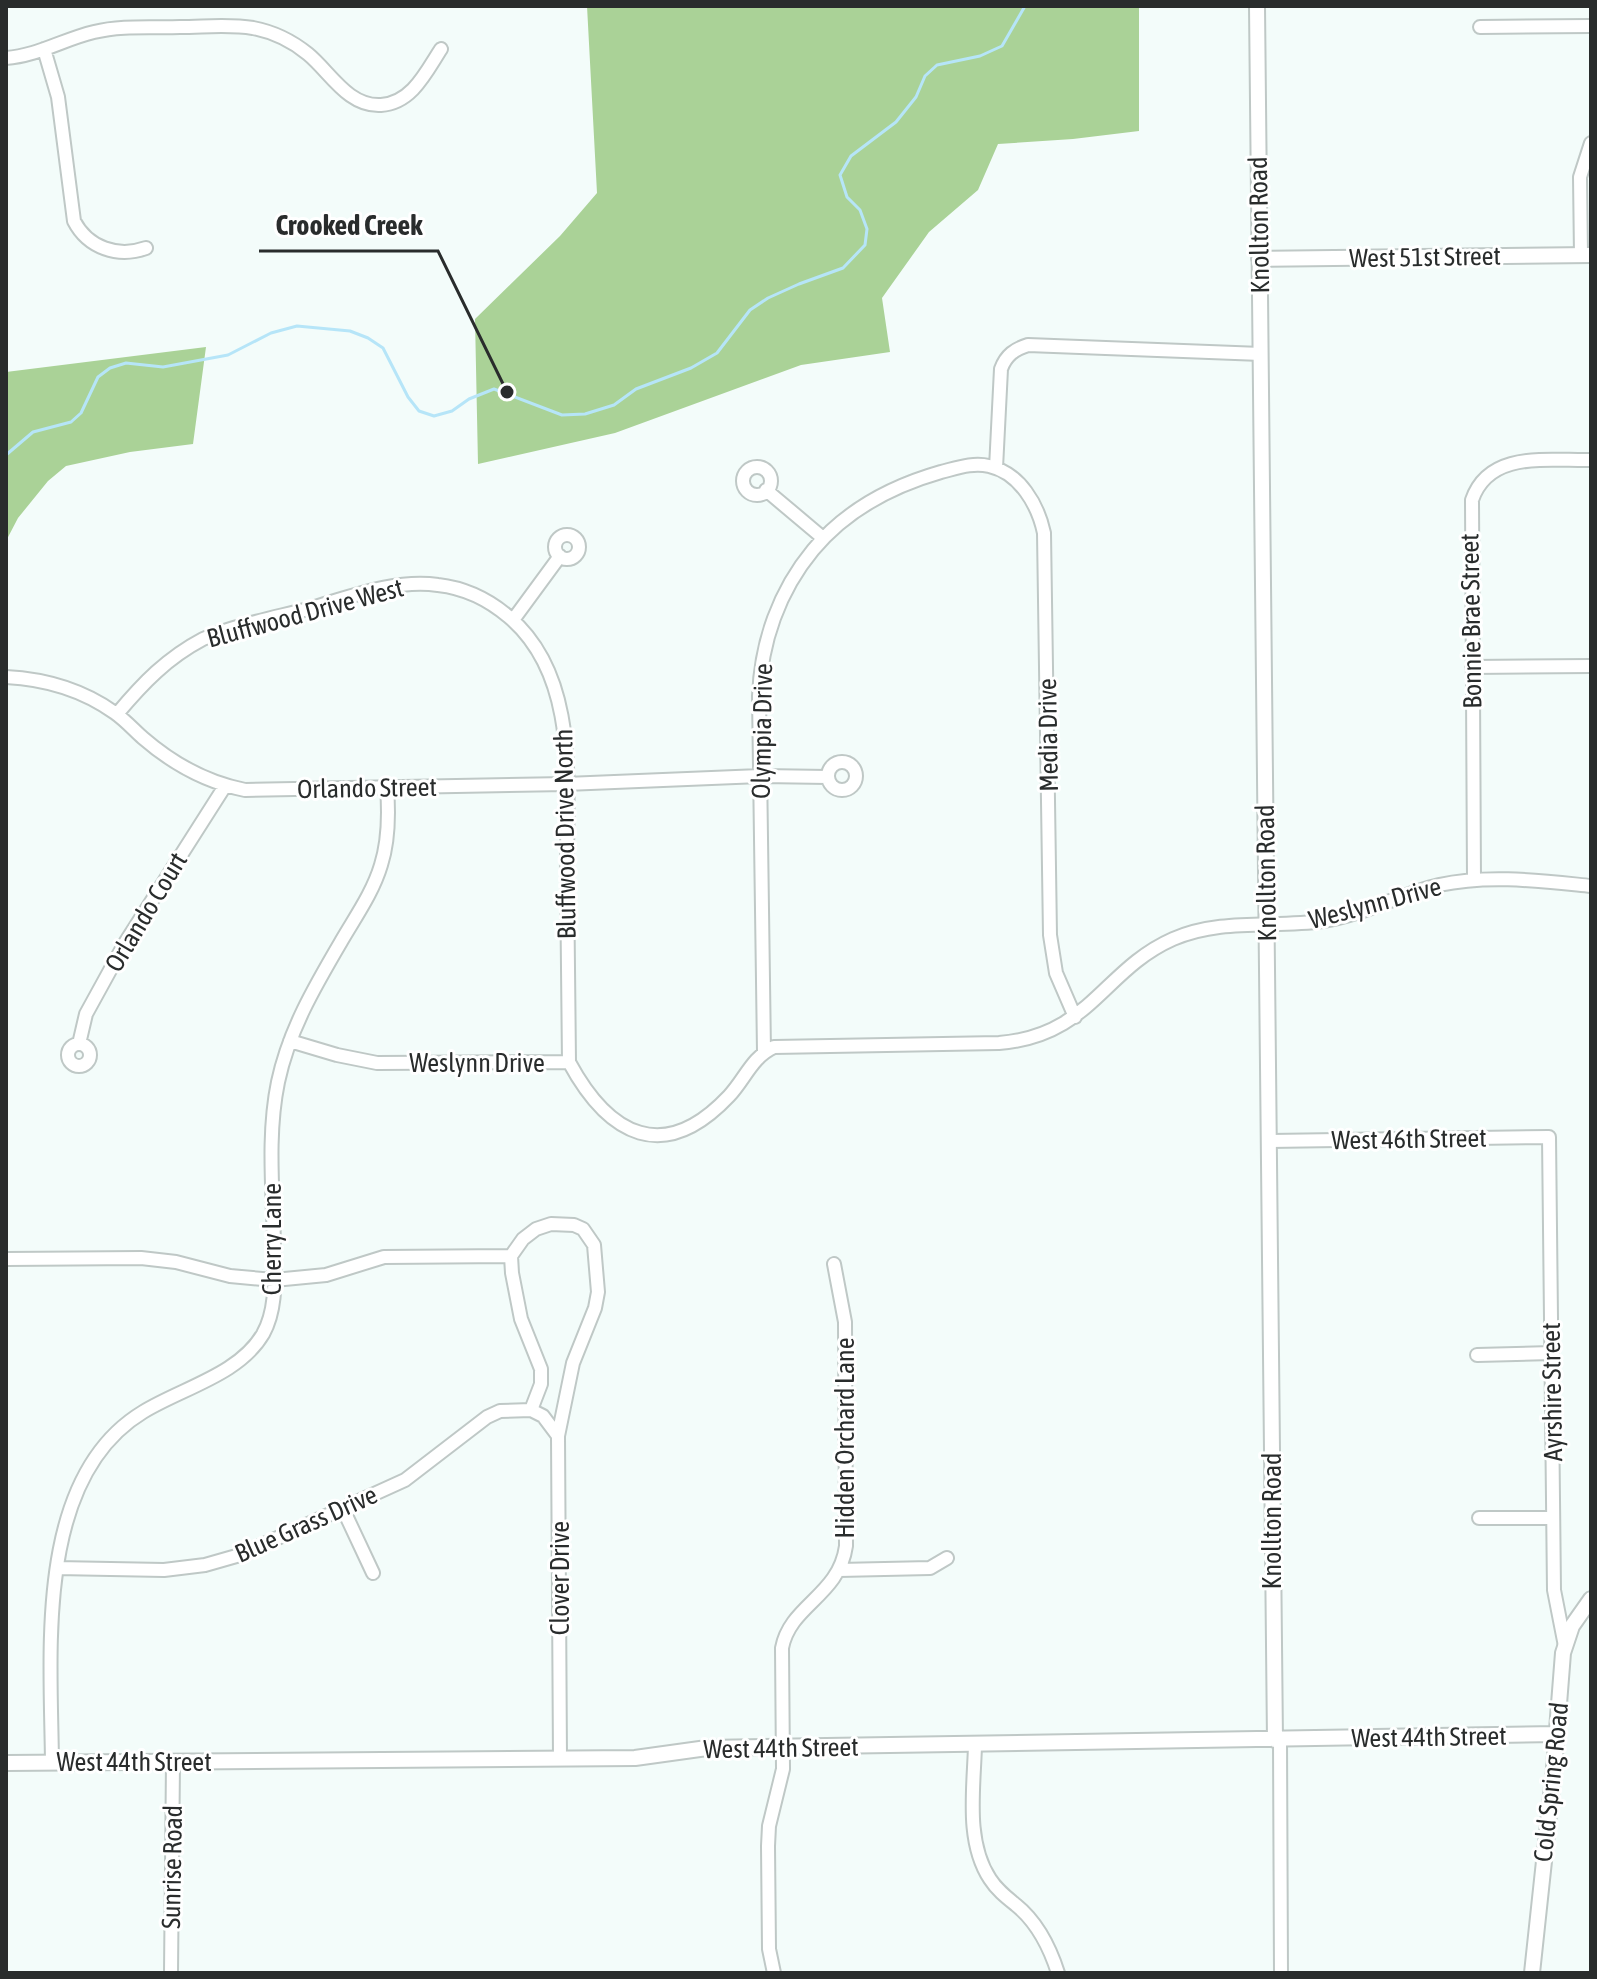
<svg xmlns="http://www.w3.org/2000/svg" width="1597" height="1979" viewBox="0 0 1597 1979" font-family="'Asap Condensed',sans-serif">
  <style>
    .forest { fill: #aad297 }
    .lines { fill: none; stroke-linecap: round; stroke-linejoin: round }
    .stream { stroke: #b6e5f8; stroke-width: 3 }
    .minor-casing { stroke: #bfc8c6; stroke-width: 16 }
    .tertiary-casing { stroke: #bfc8c6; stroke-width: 18 }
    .minor { stroke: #fff; stroke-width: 12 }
    .tertiary { stroke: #fff; stroke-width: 14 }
    .labels { text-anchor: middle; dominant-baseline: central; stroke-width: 6; stroke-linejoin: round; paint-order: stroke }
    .street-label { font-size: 26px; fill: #292c2c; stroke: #fff }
    .leader { fill: none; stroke: #292c2c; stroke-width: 3 }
    .callout-dot { fill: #292c2c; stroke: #fff; stroke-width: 3 }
    .callout-label { font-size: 28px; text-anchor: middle; font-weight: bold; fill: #292c2c; stroke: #fff; stroke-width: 6; stroke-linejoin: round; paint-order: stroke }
  </style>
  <rect width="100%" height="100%" fill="#f3fcfa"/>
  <path class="forest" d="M 587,6 L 1139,6 L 1139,131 L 1073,139 L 998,144 L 978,190 L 929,232 L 882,298 L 890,352 L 801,365 L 615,433 L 478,464 L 475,319 L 560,236 L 597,193 Z
    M 206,347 L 193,444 L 130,452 L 66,466 L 48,481 L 18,518 L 6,541 L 6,372 Z"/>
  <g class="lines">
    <path class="stream" d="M 6,455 L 33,432 L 71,422 L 81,413 L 98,377 L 110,368 L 126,363 L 163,367 L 228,355 L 271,333 L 297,326 L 350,331 L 368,338 L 383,348 L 408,397 L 419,411 L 434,416 L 452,411 L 469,399 L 494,389 L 562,415 L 585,414 L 614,405 L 636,389 L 691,368 L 717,353 L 750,310 L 768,298 L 799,284 L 843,268 L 865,245 L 867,229 L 860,210 L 847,197 L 840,175 L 851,156 L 896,122 L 916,97 L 925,76 L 937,65 L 980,56 L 1002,46 L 1025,6"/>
    <defs>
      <path id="minor" d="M 1480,27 L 1591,26
        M 44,49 L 58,97 L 74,221 C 88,248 118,258 146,248
        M 6,58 C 37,56 64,39 94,32 C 122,25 151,28 180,27 C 204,27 229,24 253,28 C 274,32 292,41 308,54 C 330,72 348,107 381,105 C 412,103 426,72 441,49
        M 1581,255 L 1580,177 L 1591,143
        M743 481a14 14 0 1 1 28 0a14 14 0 1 1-28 0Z
        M 996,468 L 1001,369 C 1006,355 1015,349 1028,345 L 1261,354
        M 766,490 L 823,538
        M555 547a12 12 0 1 1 24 0a12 12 0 1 1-24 0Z
        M 513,620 L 560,556
        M 1472,667 L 1591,666
        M 6,677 C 45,679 83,690 115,713 C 125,720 134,730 143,738 C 173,764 205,782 245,790 L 566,784 L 760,776 L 828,777
        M 117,714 C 143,683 167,658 203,639 C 236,625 273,618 308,609 C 350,597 394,579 438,585 C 465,588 488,599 509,617 C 581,678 566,789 567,874 C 568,937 568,999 569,1062
        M828 776a14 14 0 1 1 28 0a14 14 0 1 1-28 0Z
        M 1474,880 L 1472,500 C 1489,450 1548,461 1591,460
        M 290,1041 L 337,1055 L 377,1063 L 569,1062 C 609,1136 664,1165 729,1096 C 745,1079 752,1057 774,1047 L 999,1043 C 1090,1036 1103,970 1173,939 C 1221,918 1273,928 1323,921 C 1364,915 1400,894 1439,885 C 1489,874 1541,881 1591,886
        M68 1055a11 11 0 1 1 22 0a11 11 0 1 1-22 0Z
        M 79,1044 L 86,1014 L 125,943 L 225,786
        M 764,1052 L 759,696 C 761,642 779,591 813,550 C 847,509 892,486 941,472 C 957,468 973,462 989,466 C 1020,473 1038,505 1044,533 L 1050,935 L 1056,973 L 1075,1017
        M 1268,1141 L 1549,1137 L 1554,1590 L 1565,1646
        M 6,1259 L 141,1258 L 176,1262 L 230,1276 L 274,1280 L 326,1275 L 384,1257 L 511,1256
        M 1477,1355 L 1552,1353
        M 531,1410 L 541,1384 L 541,1369 L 521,1319 L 512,1273 L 511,1256 L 523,1239 L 536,1229 L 551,1224 L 574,1225 L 583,1229 L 594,1245 L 598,1292 L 595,1308 L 573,1363 L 558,1436
        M 343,1509 L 373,1573
        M 1479,1518 L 1553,1518
        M 57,1568 L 164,1570 L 205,1565 L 240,1555 L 405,1480 L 487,1417 L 500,1411 L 531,1410 L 543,1416 L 558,1436 L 560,1759
        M 839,1570 L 930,1568 L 947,1558
        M 1280,1740 L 1281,1973
        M 975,1745 C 974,1788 965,1841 990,1879 C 997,1890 1006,1897 1016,1905 C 1037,1922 1050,1948 1058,1973
        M 52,1763 C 51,1652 34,1478 143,1412 C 182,1388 239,1375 263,1334 C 278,1307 274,1274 274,1245 C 273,1191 267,1135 278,1082 C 289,1030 315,986 342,940 C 356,916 373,892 381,865 C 389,840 389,814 387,788
        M 171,1973 L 173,1762
        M 774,1973 L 769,1949 L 768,1846 L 769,1826 L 783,1769 L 782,1648 C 790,1605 839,1596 846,1546 L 845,1322 L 834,1264"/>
      <path id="tertiary" d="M 1257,6 L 1275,1740
        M 1259,259 L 1591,255
        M 6,1763 L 635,1758 L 707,1748 L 1557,1734
        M 1532,1973 L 1554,1768 L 1563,1653 L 1572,1626 L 1591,1599"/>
    </defs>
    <use href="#minor" class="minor-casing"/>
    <use href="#tertiary" class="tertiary-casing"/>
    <use href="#minor" class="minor"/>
    <use href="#tertiary" class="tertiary"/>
  </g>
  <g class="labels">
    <g class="street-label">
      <text transform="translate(1259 225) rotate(-91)">Knollton Road</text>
      <text transform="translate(1425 257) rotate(-1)">West 51st Street</text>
      <text transform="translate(305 613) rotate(-15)">Bluffwood Drive West</text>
      <text transform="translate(1471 621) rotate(-91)">Bonnie Brae Street</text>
      <text transform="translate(762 731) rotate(-89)">Olympia Drive</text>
      <text transform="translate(1048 735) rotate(-91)">Media Drive</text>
      <text transform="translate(367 788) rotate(-1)">Orlando Street</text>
      <text transform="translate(565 834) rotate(-91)">Bluffwood Drive North</text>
      <text transform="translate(1266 873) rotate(-91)">Knollton Road</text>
      <text transform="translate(1375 903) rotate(-15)">Weslynn Drive</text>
      <text transform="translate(146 912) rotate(-59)">Orlando Court</text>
      <text x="477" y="1063">Weslynn Drive</text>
      <text transform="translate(1409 1139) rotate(-1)">West 46th Street</text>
      <text transform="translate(272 1239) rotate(-90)">Cherry Lane</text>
      <text transform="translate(1552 1392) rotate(-91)">Ayrshire Street</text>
      <text transform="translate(845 1438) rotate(-90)">Hidden Orchard Lane</text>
      <text transform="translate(1272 1521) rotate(-90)">Knollton Road</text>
      <text transform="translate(306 1524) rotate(-24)">Blue Grass Drive</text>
      <text transform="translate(560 1578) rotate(-90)">Clover Drive</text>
      <text transform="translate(1429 1737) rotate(-1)">West 44th Street</text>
      <text transform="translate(781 1748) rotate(-1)">West 44th Street</text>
      <text x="134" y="1762">West 44th Street</text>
      <text transform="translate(1551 1782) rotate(-84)">Cold Spring Road</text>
      <text transform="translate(172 1867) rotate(-89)">Sunrise Road</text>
    </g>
  </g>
  <path class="leader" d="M507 392L438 251H259"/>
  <circle class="callout-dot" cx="507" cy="392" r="8"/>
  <g class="callout-label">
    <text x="349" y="235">Crooked Creek</text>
  </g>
  <rect width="1597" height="1979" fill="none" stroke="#292c2c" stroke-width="16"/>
</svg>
